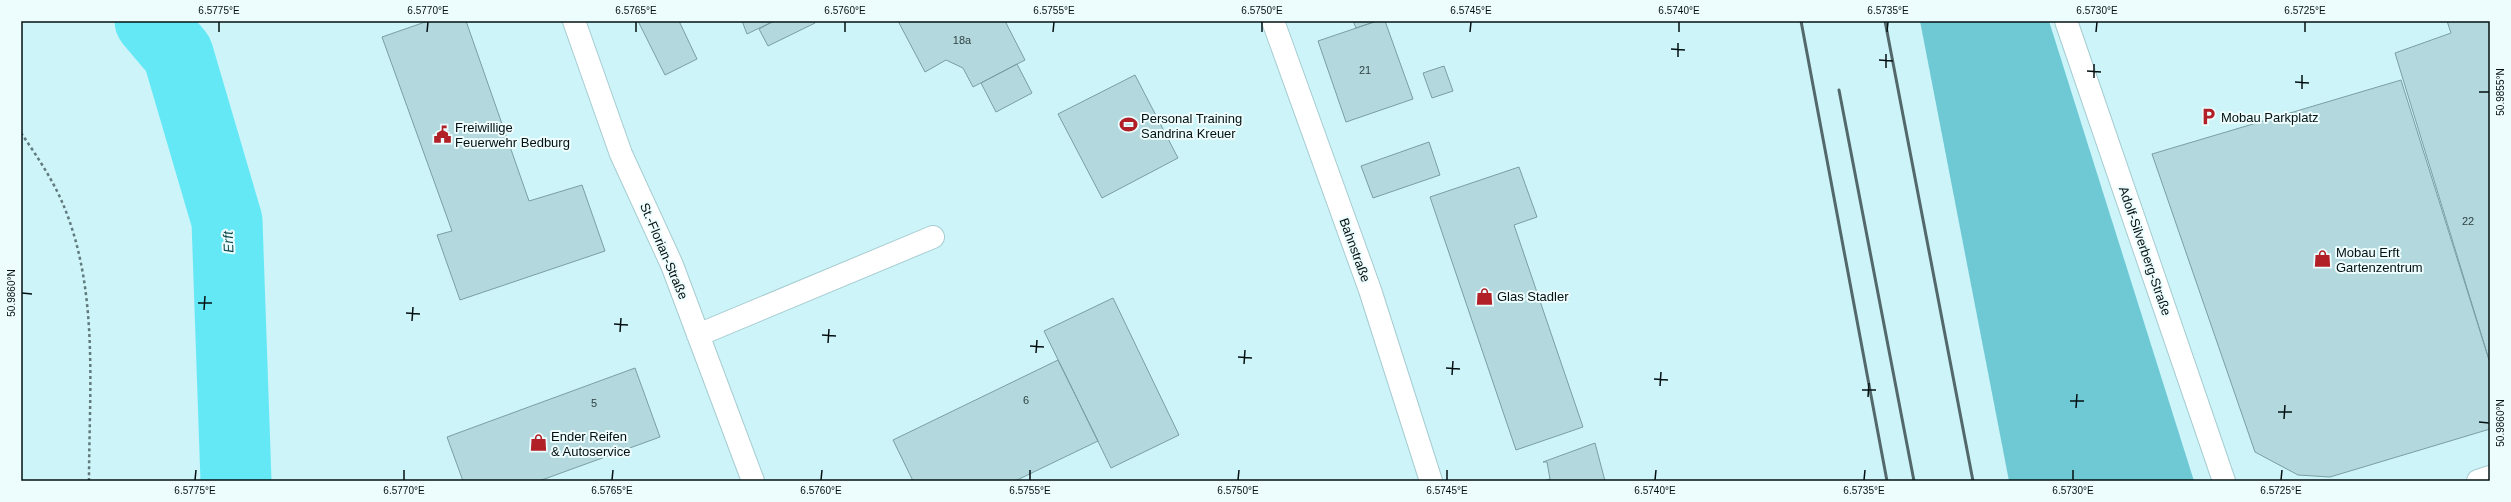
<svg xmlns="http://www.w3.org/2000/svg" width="2511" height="502" viewBox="0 0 2511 502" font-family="Helvetica,sans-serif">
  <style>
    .green { fill: #6ec9d4 }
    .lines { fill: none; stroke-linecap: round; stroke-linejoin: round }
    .river { stroke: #65e8f6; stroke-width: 71 }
    .building { fill: #b3d9de; stroke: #7a9fa3 }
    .minor-casing { stroke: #a6ccd1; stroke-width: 24 }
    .path { stroke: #617a7d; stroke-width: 2.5; stroke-dasharray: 3 3; stroke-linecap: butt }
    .minor { stroke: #fff; stroke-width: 22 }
    .rail { stroke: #52686b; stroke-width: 3 }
    .ticks { fill: none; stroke: #041012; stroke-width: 1.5 }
    .labels { text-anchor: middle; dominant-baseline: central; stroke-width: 4; stroke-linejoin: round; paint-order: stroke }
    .number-label { font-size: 11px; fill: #304245 }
    .poi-label { font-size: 13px; fill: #041012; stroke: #edfdfe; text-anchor: start }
    .street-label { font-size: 13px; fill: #041012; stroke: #edfdfe }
    .water-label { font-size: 14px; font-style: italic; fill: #09474d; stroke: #edfdfe }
    .neatline { fill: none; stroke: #041012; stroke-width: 1.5 }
    .ticks-label { font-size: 10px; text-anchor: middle; fill: #041012 }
  </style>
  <rect width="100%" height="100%" fill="#cdf4f9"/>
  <path class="green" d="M 1920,21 L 2049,21 L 2194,481 L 2009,481 Z"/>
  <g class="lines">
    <path class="river" d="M 150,21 L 178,54 L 227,221 L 236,481"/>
  </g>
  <path class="building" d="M 428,21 L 466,21 L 529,201 L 582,185 L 605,251 L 460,300 L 437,235 L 452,231 L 382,37 Z
    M 638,21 L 679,21 L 697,59 L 665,75 Z
    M 742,21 L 774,21 L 747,34 Z
    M 774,21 L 814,21 L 815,23 L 768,46 L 759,29 Z
    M 898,21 L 1005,21 L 1025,60 L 973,87 L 963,68 L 946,60 L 925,72 Z
    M 1353,21 L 1377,21 L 1356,28 Z
    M 1377,21 L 1385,21 L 1413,99 L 1346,122 L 1318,41 Z
    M 2447,21 L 2490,21 L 2490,363 L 2395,53 L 2451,33 Z
    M 1017,64 L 1032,93 L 996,112 L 981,83 Z
    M 1444,66 L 1453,91 L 1432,98 L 1423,73 Z
    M 1135,75 L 1178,158 L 1102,198 L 1058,114 Z
    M 2401,80 L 2490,363 L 2490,429 L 2330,477 L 2298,475 L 2255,452 L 2152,154 Z
    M 1429,142 L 1440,175 L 1373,198 L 1361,166 Z
    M 1519,167 L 1537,217 L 1514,225 L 1583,427 L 1516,450 L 1430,197 Z
    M 1113,298 L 1179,435 L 1111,468 L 1044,331 Z
    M 1058,360 L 1098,441 L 1015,481 L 913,481 L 893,440 Z
    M 635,368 L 660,437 L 539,481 L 463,481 L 447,437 Z
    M 1595,443 L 1605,481 L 1543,481 L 1550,479 L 1547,462 L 1543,462 Z"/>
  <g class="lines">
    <defs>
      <path id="minor" d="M 574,21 L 621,154 L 672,265 L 753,481
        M 1273,21 L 1370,290 L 1431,481
        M 2066,21 L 2224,481
        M 698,335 L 933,237
        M 2478,481 L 2490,477"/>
    </defs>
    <use href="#minor" class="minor-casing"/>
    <path class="path" d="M 21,133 C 37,156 55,183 65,209 C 99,294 89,392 89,481"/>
    <use href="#minor" class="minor"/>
    <path class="rail" d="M 1801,21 L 1887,481
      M 1885,21 L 1973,481
      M 1839,90 L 1914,481"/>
  </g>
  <path class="ticks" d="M 219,32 L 219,22M 427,32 L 428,22M 636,32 L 636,22M 845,32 L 845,22M 1053,32 L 1054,22M 1262,32 L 1262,22M 1470,32 L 1471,22M 1679,32 L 1679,22M 1887,32 L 1888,22M 2096,32 L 2097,22M 2305,32 L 2305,22M 1671,49 L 1685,50M 1678,57 L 1678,43M 1879,60 L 1893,61M 1886,68 L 1886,54M 2087,71 L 2101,72M 2094,78 L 2094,64M 2295,82 L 2309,83M 2302,89 L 2302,75M 2479,92 L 2489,92M 22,293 L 32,294M 198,303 L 212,303M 204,310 L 205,296M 406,313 L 420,314M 412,321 L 413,307M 614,324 L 628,325M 620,332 L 621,318M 822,335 L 836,336M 828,343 L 829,329M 1030,346 L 1044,347M 1036,353 L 1037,340M 1238,357 L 1252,358M 1244,364 L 1245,350M 1446,368 L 1460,369M 1452,375 L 1453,361M 1654,379 L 1668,380M 1660,386 L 1661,372M 1862,390 L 1876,390M 1868,397 L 1869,383M 2070,401 L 2084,401M 2076,408 L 2077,394M 2278,412 L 2292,412M 2284,419 L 2285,405M 2479,422 L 2489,423M 195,480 L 196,470M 404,480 L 404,470M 612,480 L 613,470M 821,480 L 822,470M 1030,480 L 1030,470M 1238,480 L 1239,470M 1447,480 L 1447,470M 1655,480 L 1656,470M 1864,480 L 1865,470M 2073,480 L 2073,470M 2281,480 L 2282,470"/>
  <defs>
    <symbol id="parking-bare" viewBox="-9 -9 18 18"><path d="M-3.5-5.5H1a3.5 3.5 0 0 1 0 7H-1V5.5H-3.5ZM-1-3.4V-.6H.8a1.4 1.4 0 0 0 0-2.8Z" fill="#b22027" stroke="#edfdfe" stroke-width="2.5" paint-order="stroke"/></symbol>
    <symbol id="stadium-bare" viewBox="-9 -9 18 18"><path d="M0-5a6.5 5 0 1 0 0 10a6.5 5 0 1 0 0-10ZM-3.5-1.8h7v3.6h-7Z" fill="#b22027" stroke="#edfdfe" stroke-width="2.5" paint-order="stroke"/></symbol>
    <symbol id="civic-bare" viewBox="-9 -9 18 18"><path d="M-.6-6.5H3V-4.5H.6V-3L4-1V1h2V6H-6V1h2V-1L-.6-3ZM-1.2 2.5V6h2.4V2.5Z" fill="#b22027" stroke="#edfdfe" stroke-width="2.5" paint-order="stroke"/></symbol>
    <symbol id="shop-bare" viewBox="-9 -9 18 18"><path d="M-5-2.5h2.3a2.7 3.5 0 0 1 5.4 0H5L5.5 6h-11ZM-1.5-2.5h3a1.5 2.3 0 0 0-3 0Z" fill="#b22027" stroke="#edfdfe" stroke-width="2.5" paint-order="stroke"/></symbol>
  </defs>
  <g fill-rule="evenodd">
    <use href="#parking-bare" x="2196" y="104" width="25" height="25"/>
    <use href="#stadium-bare" x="1116" y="112" width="25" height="25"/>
    <use href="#civic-bare" x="430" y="122" width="25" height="25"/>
    <use href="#shop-bare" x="2310" y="246" width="25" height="25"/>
    <use href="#shop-bare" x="1472" y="284" width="25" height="25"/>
    <use href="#shop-bare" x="526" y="430" width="25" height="25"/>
  </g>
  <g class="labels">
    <g class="number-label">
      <text x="962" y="40">18a</text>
      <text x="1365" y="70">21</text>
      <text x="2468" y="221">22</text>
      <text x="1026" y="400">6</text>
      <text x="594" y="403">5</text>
    </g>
    <g class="poi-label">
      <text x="2221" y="117">Mobau Parkplatz</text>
      <text x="1141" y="118">Personal Training<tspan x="1141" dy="15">Sandrina Kreuer</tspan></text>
      <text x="455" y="127">Freiwillige<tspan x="455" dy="15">Feuerwehr Bedburg</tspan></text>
      <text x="2336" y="252">Mobau Erft<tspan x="2336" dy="15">Gartenzentrum</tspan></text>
      <text x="1497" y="296">Glas Stadler</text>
      <text x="551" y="436">Ender Reifen<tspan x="551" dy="15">&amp; Autoservice</tspan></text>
    </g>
    <g class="street-label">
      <text transform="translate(1355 250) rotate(70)">Bahnstraße</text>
      <text transform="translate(664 251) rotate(67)">St.-Florian-Straße</text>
      <text transform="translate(2145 251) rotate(71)">Adolf-Silverberg-Straße</text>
    </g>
    <g class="water-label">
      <text transform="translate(228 242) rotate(-92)">Erft</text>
    </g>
  </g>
  <rect width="2511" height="502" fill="none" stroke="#edfdfe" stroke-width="44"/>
  <rect x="22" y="22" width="2467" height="458" class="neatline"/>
  <g class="ticks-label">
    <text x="219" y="14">6.5775°E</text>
    <text x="428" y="14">6.5770°E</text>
    <text x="636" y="14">6.5765°E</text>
    <text x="845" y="14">6.5760°E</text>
    <text x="1054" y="14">6.5755°E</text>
    <text x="1262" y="14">6.5750°E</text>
    <text x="1471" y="14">6.5745°E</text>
    <text x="1679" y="14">6.5740°E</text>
    <text x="1888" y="14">6.5735°E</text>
    <text x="2097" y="14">6.5730°E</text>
    <text x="2305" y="14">6.5725°E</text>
    <text transform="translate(2500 92) rotate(-90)" y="4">50.9855°N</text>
    <text transform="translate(11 293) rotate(-90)" y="4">50.9860°N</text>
    <text transform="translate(2500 423) rotate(-90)" y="4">50.9860°N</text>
    <text x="195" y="494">6.5775°E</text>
    <text x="404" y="494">6.5770°E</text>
    <text x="612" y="494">6.5765°E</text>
    <text x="821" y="494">6.5760°E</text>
    <text x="1030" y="494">6.5755°E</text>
    <text x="1238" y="494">6.5750°E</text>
    <text x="1447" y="494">6.5745°E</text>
    <text x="1655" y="494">6.5740°E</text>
    <text x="1864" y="494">6.5735°E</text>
    <text x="2073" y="494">6.5730°E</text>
    <text x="2281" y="494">6.5725°E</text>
  </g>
</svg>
